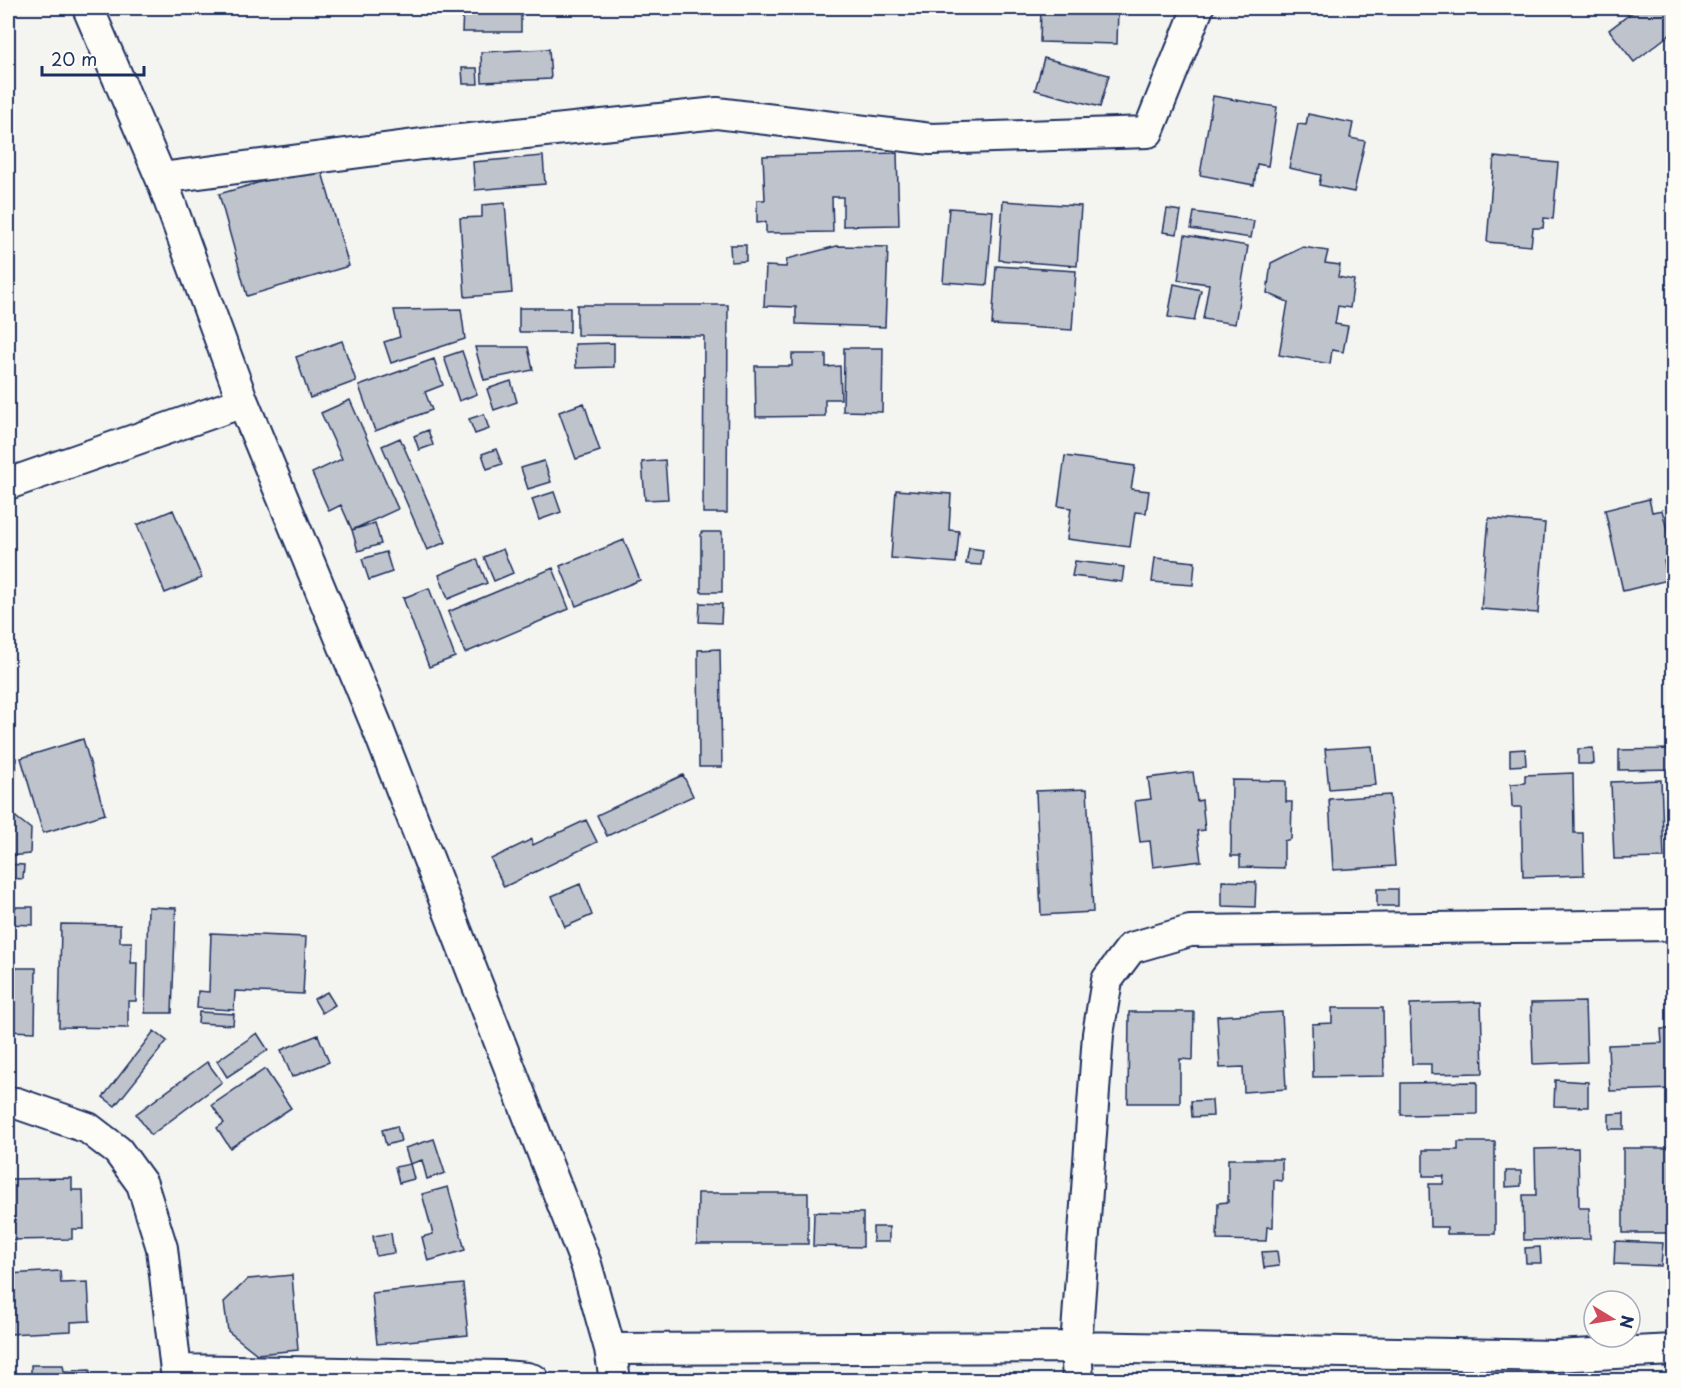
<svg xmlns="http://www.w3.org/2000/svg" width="1681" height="1388" viewBox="0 0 1681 1388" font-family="'Playpen Sans',sans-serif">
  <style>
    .building { fill: #bfc3cc; stroke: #1b2f5e; stroke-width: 1.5 }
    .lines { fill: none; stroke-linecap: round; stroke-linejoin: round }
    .street-casing { stroke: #1b2f5e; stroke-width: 34 }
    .street { stroke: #fdfcf7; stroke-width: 30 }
  </style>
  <rect width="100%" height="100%" fill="#f4f4f1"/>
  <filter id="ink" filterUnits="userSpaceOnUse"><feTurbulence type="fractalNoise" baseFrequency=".0167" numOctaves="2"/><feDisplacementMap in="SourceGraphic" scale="12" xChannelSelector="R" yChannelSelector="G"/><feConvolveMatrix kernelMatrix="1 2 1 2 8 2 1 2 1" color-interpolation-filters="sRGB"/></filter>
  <g filter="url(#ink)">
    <path class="building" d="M 463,8 L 535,8 L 521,8 L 521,32 L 462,32 Z
      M 1041,8 L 1118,8 L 1117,44 L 1040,42 Z
      M 1638,8 L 1674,8 L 1674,31 L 1634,62 L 1609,30 Z
      M 549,49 L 551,79 L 482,82 L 481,52 Z
      M 1044,58 L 1109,75 L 1100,107 L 1035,90 Z
      M 462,68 L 477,68 L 478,84 L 463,84 Z
      M 1213,96 L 1277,107 L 1268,166 L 1257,164 L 1254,185 L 1200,175 Z
      M 1308,114 L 1353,123 L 1350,138 L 1365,141 L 1354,192 L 1319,185 L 1321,175 L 1289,168 L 1298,124 L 1306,125 Z
      M 897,153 L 899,225 L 843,226 L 843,197 L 832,197 L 833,232 L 766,233 L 766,222 L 757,223 L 757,200 L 765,200 L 763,156 Z
      M 543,156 L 545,184 L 475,190 L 473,162 Z
      M 1494,157 L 1558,163 L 1553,219 L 1544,218 L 1543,228 L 1533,228 L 1531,246 L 1487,242 Z
      M 320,165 L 349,266 L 247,296 L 219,194 Z
      M 1003,201 L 1081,206 L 1077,266 L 999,260 Z
      M 505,203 L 512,293 L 465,297 L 460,218 L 482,217 L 482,205 Z
      M 949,208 L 993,211 L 987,285 L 943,282 Z
      M 1167,209 L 1181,211 L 1177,234 L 1163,232 Z
      M 1194,212 L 1254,221 L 1251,238 L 1191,229 Z
      M 1185,235 L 1248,246 L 1235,324 L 1203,319 L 1209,284 L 1178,280 Z
      M 730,245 L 746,245 L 746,261 L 731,262 Z
      M 837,246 L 888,247 L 885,327 L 796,324 L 796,307 L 764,306 L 766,266 L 786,267 L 787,259 Z
      M 1303,247 L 1328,251 L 1325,263 L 1340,265 L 1338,277 L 1354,280 L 1350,308 L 1338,306 L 1335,324 L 1348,326 L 1343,352 L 1332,350 L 1330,364 L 1279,355 L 1288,302 L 1267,293 L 1271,263 Z
      M 996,266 L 1076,271 L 1072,330 L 992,325 Z
      M 1174,284 L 1201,290 L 1194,321 L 1168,317 Z
      M 577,305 L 728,305 L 727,513 L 703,513 L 704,336 L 577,335 Z
      M 519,308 L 570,308 L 570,332 L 519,332 Z
      M 461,309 L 465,339 L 391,363 L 384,342 L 400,337 L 394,310 Z
      M 342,341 L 356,381 L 310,398 L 296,357 Z
      M 614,343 L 614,367 L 576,368 L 575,344 Z
      M 475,347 L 528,347 L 533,370 L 484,380 Z
      M 844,348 L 883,348 L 882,412 L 843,411 Z
      M 462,351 L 477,394 L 459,401 L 444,357 Z
      M 792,354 L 826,354 L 826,367 L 840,366 L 841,399 L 825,399 L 825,416 L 756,417 L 755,366 L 792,366 Z
      M 434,359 L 443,385 L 425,392 L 432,410 L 375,431 L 359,386 Z
      M 511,381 L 517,402 L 494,410 L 487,389 Z
      M 350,400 L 398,509 L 352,530 L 341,505 L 329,511 L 312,473 L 342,459 L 321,413 Z
      M 584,403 L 600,451 L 576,459 L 559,412 Z
      M 484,414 L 489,429 L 475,434 L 469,419 Z
      M 428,430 L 433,445 L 419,450 L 414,436 Z
      M 400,438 L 446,542 L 427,550 L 382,446 Z
      M 496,449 L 502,464 L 487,469 L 482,454 Z
      M 1065,456 L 1135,466 L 1131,489 L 1149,491 L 1146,513 L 1135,512 L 1130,547 L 1067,539 L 1071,508 L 1058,506 Z
      M 665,460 L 668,499 L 645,500 L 642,462 Z
      M 544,461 L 551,482 L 528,489 L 521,468 Z
      M 896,490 L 951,494 L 949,530 L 959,531 L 956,563 L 891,558 Z
      M 554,492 L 561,512 L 539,520 L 532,499 Z
      M 1649,499 L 1652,512 L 1662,510 L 1674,557 L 1674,559 L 1664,561 L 1668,580 L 1623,591 L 1605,510 Z
      M 173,510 L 202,578 L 165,593 L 137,525 Z
      M 1489,518 L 1545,523 L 1538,613 L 1481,609 Z
      M 375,523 L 381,544 L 358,551 L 352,530 Z
      M 701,532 L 722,532 L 722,592 L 701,592 Z
      M 624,540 L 640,580 L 576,606 L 560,566 Z
      M 969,548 L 983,550 L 981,565 L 966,564 Z
      M 503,549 L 513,573 L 494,581 L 484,557 Z
      M 386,552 L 392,572 L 369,580 L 362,559 Z
      M 1155,558 L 1195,562 L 1193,585 L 1152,582 Z
      M 477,559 L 487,583 L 448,599 L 439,575 Z
      M 1075,561 L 1124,567 L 1122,582 L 1072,576 Z
      M 553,568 L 569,609 L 465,653 L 448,612 Z
      M 429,588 L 455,657 L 429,667 L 403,598 Z
      M 700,603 L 722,604 L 721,623 L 699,622 Z
      M 720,649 L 722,767 L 699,767 L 698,650 Z
      M 83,739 L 105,814 L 43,833 L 21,758 Z
      M 1372,746 L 1376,785 L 1329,789 L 1325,749 Z
      M 1593,748 L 1594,764 L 1578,764 L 1578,749 Z
      M 1525,749 L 1526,765 L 1510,766 L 1510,750 Z
      M 1674,749 L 1674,769 L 1619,770 L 1619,750 Z
      M 8,758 L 16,758 L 15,789 L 8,788 Z
      M 1193,772 L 1197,801 L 1202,800 L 1205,830 L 1197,831 L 1201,861 L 1153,867 L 1150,841 L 1140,842 L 1135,801 L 1151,799 L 1148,778 Z
      M 1573,773 L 1574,833 L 1583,833 L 1584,875 L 1523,877 L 1521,807 L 1512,807 L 1511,784 L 1525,783 L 1525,775 Z
      M 683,775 L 693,796 L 607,836 L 597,815 Z
      M 1232,780 L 1286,781 L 1286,802 L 1292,802 L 1291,839 L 1284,841 L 1284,868 L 1240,867 L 1240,856 L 1231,856 Z
      M 1661,780 L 1664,858 L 1614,859 L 1611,782 Z
      M 1087,789 L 1093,912 L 1041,915 L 1036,791 Z
      M 1390,795 L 1395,866 L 1333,870 L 1329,799 Z
      M 8,811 L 31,829 L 30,854 L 8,856 Z
      M 586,820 L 597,842 L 504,887 L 491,859 L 532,839 L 533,845 Z
      M 8,864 L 24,865 L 23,879 L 8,878 Z
      M 1222,881 L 1256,882 L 1255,907 L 1222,906 Z
      M 580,884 L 592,915 L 565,927 L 552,896 Z
      M 1377,889 L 1398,889 L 1398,906 L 1377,906 Z
      M 8,907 L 33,907 L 33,925 L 8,924 Z
      M 148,907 L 176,908 L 172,1013 L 145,1013 Z
      M 61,924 L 120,925 L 120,942 L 132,942 L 131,963 L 137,963 L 136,1001 L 128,1001 L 128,1028 L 59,1027 Z
      M 211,933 L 306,937 L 303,994 L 235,991 L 234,1010 L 197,1008 L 198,991 L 209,992 Z
      M 8,968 L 36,968 L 35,1032 L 8,1031 Z
      M 327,992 L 335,1005 L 322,1013 L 314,999 Z
      M 1481,1002 L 1483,1073 L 1431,1074 L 1431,1064 L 1412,1064 L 1410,1004 Z
      M 1585,1002 L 1587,1062 L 1533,1064 L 1531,1003 Z
      M 1332,1008 L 1383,1008 L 1384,1076 L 1313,1077 L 1312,1024 L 1332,1023 Z
      M 199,1012 L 234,1014 L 233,1025 L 198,1023 Z
      M 1129,1012 L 1194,1012 L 1193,1060 L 1180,1059 L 1180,1103 L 1128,1103 Z
      M 1282,1012 L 1286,1089 L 1244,1092 L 1243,1067 L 1220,1068 L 1217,1016 Z
      M 1661,1029 L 1674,1029 L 1674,1089 L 1610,1091 L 1608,1045 L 1662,1043 Z
      M 154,1031 L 167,1041 L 115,1106 L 103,1097 Z
      M 257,1033 L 268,1050 L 227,1077 L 217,1061 Z
      M 318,1035 L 329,1062 L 292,1077 L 281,1050 Z
      M 207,1062 L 222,1082 L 151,1135 L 136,1114 Z
      M 265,1069 L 291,1108 L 230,1148 L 217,1128 L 224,1123 L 212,1105 Z
      M 1555,1080 L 1588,1082 L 1588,1107 L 1554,1106 Z
      M 1477,1082 L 1477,1114 L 1401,1115 L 1401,1083 Z
      M 1212,1100 L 1213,1116 L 1192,1117 L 1191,1101 Z
      M 1624,1113 L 1624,1129 L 1609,1129 L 1609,1114 Z
      M 397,1126 L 401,1141 L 386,1145 L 382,1130 Z
      M 434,1139 L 445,1173 L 427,1179 L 422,1160 L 410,1164 L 405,1148 Z
      M 1458,1142 L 1495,1142 L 1495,1234 L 1447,1234 L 1447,1227 L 1430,1227 L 1429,1184 L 1443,1184 L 1444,1176 L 1423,1176 L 1423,1150 L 1458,1150 Z
      M 1578,1148 L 1579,1208 L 1589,1208 L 1590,1239 L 1524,1240 L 1523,1195 L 1536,1195 L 1535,1149 Z
      M 1623,1148 L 1674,1148 L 1674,1233 L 1623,1233 Z
      M 1228,1159 L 1282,1159 L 1282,1181 L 1274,1180 L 1273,1227 L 1267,1227 L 1266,1241 L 1217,1240 L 1218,1203 L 1228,1202 Z
      M 410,1164 L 414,1179 L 399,1183 L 395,1167 Z
      M 1506,1171 L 1521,1171 L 1521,1186 L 1506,1187 Z
      M 72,1178 L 72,1190 L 83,1190 L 84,1229 L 72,1229 L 72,1239 L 8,1240 L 8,1179 Z
      M 448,1187 L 465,1250 L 428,1261 L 422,1237 L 433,1234 L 422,1194 Z
      M 698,1193 L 808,1193 L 808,1244 L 697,1244 Z
      M 814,1212 L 863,1213 L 863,1247 L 813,1246 Z
      M 873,1227 L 889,1227 L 889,1242 L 873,1242 Z
      M 391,1233 L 394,1253 L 376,1256 L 373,1236 Z
      M 1615,1241 L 1663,1243 L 1661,1266 L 1614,1264 Z
      M 1540,1247 L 1541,1263 L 1526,1263 L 1525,1248 Z
      M 1277,1251 L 1279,1266 L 1264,1268 L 1262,1252 Z
      M 60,1271 L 61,1283 L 88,1282 L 90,1321 L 71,1322 L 71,1331 L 8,1334 L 8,1274 Z
      M 292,1275 L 298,1350 L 257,1354 L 228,1331 L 224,1302 L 248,1279 Z
      M 463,1284 L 468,1335 L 377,1344 L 372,1293 Z
      M 31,1365 L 63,1365 L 64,1371 L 90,1370 L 90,1380 L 8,1380 L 8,1375 L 31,1375 Z"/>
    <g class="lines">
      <defs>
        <path id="street" d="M 88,8 L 161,178 L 243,402 L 376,724 L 586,1264 L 610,1349 L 615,1380
          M 161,178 L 422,144 L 717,113 L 931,139 L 1148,132 L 1198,8
          M 8,484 L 243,402
          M 8,1103 L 16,1103 L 88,1128 L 118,1151 L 142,1184 L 162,1248 L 177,1380
          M 610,1349 L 1076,1347 L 1555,1356 L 1674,1350
          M 176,1370 L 503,1376 L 527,1378 L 534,1380
          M 1078,1380 L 1076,1347 L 1098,1034 L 1107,980 L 1131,948 L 1190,931 L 1674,925"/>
      </defs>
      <use href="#street" class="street-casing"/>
      <use href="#street" class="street"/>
    </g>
  </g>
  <rect width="1681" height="1388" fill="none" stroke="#fdfcf7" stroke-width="30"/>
  <rect x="15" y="15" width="1651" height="1358" fill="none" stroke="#1b2f5e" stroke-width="2" filter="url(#ink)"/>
  <g transform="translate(1612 1319) rotate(101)"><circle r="28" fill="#fdfcf7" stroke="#a3aaba" stroke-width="1.5"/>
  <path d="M0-4.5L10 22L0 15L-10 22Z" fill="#d1495b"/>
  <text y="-9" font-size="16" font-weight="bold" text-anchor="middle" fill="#1b2f5e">N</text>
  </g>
  <path d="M42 66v9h102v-9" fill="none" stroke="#1b2f5e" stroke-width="3"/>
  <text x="51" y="66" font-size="18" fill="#1b2f5e" stroke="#fdfcf7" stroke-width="4.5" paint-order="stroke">20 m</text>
</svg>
